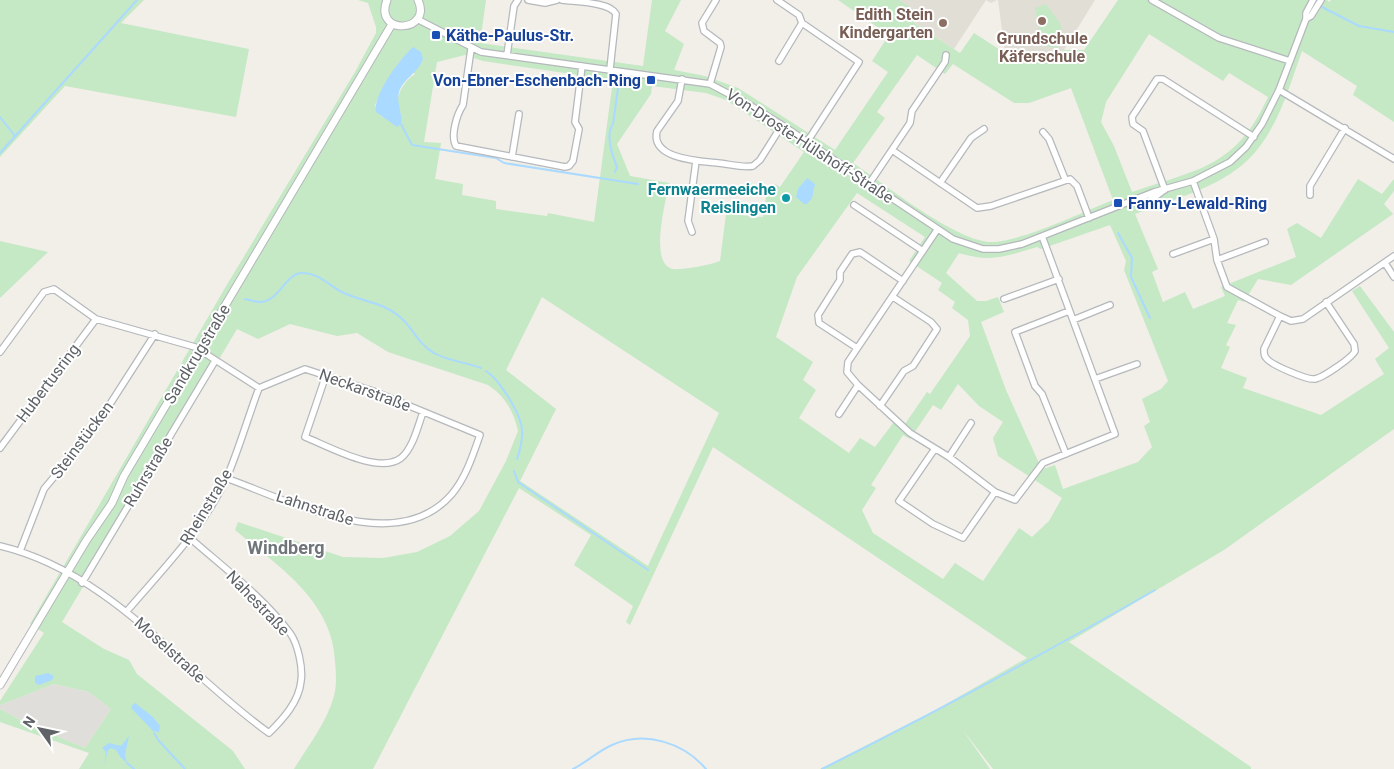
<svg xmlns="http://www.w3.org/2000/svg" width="1394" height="769" viewBox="0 0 1394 769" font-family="Roboto,sans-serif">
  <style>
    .industrial { fill: #e0deda }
    .education { fill: #e1ded6 }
    .green { fill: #c5e8c5; fill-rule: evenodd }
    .water { fill: #aadaff }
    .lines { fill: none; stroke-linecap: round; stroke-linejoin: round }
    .stream { stroke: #aadaff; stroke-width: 2 }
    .minor-casing { stroke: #b5b8bc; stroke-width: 8 }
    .tertiary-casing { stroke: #b5b8bc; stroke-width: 9 }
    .minor { stroke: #fff; stroke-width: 5.5 }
    .tertiary { stroke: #fff; stroke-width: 7 }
    .education-dot { fill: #8d6e63; stroke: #fff; stroke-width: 2 }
    .transit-dot { fill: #1a4fb4; stroke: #fff; stroke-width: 2 }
    .culture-dot { fill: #0f9aa8; stroke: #fff; stroke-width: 2 }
    .labels { text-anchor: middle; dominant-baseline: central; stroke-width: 4; stroke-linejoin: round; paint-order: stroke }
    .education-label { font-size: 16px; font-weight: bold; fill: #785e54; stroke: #fff; text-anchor: end }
    .transit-label { font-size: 16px; font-weight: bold; fill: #164399; stroke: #fff; text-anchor: start }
    .street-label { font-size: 16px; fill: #5f6368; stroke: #fff }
    .culture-label { font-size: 16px; font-weight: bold; fill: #0d838f; stroke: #fff; text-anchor: end }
    .neighbourhood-label { font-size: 18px; font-weight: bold; fill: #70757a; stroke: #fff }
  </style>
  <rect width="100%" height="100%" fill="#f1efe8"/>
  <path class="industrial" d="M 54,684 L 89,692 L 111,709 L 85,748 L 28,724 L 0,709 L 0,705 Z"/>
  <path class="education" d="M 899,0 L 997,0 L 991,3 L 986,0 L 954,49 L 912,21 Z
    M 998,0 L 1095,0 L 1064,50 L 1022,64 L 1005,53 Z"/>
  <path class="green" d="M 0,0 L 144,0 L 121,23 L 249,49 L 236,117 L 65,86 L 0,157 Z
    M 358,0 L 486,0 L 480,43 L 643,66 L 652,0 L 681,0 L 665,31 L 684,44 L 674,70 L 705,76 L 738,88 L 835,150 L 888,72 L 872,61 L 889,35 L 838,0 L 899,0 L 918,13 L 913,22 L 960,53 L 974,33 L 1022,64 L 1064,50 L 1084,50 L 1118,0 L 1327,0 L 1329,2 L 1331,0 L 1394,0 L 1394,122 L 1353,95 L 1357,86 L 1302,51 C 1286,96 1273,147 1230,174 C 1202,192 1166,202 1135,214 L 1158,269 L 1152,272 L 1163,302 L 1185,292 L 1193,309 L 1225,296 L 1221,287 L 1296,257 L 1287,229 L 1297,223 L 1321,238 L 1358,179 L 1382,194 L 1394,179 L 1394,191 L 1384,204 L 1393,214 L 1291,285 L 1258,279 L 1244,302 L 1238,300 L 1227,323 L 1236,325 L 1226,345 L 1230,347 L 1221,368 L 1247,378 L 1243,388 L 1321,415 L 1384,374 L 1375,359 L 1389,348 L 1352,291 L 1360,286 L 1394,332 L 1394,429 L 1224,550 L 1069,642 L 1251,767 L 1251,769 L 993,769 L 962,729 L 990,769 L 820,769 L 939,708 L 1027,658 L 713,447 L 630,625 L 626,622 L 633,606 L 574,565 L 591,535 L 519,488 L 373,769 L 294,769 C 308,746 327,722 334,696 C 337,685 336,672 335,661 C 332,600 278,566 235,530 L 238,522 L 343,557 L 383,558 L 417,552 L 450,536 L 479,511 L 506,461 L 518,431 C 514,412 505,396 488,385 L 388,352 L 357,333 L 337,336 L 290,324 L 258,339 L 237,329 L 62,622 L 104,649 L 129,660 L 137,674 L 233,751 L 245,769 L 79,769 L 89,753 L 0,722 L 0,709 L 28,724 L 85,748 L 111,709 L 89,692 L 54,684 L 0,705 L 0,701 L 44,633 L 30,624 L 225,288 L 355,72 L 376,33 L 376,27 L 368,3 ZM 1149,34 L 1223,81 L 1229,73 L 1268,97 C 1236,167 1199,169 1132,192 L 1114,146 L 1101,122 L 1106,102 ZM 465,55 L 483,61 L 613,80 L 594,222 L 548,213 L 547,216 L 496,209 L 496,201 L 462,195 L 463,184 L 435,179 L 441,143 L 424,142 L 437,62 ZM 917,55 L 945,74 L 953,64 L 1014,103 L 1029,103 L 1071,88 L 1113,200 C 1083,212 1025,240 994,242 C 958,244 885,184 853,163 L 885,118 L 877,112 ZM 401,60 L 415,74 C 403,82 392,99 401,114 L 386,118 L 381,116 L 375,105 L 384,85 ZM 652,86 L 706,93 L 726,100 L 804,152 L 780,187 L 775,184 L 766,197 L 763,217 L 726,214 L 720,261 C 710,265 700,266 690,268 C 684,268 676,271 670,268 C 650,259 666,201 669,183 L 630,176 L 617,144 L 651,94 ZM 857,193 L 925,237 L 909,261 L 942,283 L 938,290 L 955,302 L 952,308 L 968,320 L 970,336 L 930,394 L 927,392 L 905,424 L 897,418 L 875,447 L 860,438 L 849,453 L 799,418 L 816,390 L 803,380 L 813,362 L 776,337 L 797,277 ZM 1110,225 L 1126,261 L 1124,270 L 1168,381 L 1161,389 L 1142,399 L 1150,422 L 1144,426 L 1152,447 L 1138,462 L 1063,489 L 1055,465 L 1043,469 L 1038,461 L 1006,390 L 981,322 L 1004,312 L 998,297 L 986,301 L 977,301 L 946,273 L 959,253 C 992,263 1006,256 1037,247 L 1041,249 ZM 542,297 L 719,413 L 648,566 L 520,481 L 556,409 L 506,370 ZM 958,384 L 979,406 L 1003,422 L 993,438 L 998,456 L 1062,498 L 1049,521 L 1032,537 L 1019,528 L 983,581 L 955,563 L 943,579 L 873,533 L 862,510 L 876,488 L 871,485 L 903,435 L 910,439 L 933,405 L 941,410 Z
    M 1046,4 L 1060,23 L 1063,34 L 1057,34 L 1058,48 L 1035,45 L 1037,31 L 1039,30 L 1035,8 Z
    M 0,241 L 48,252 L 0,298 Z"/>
  <path class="water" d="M 413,47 L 421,52 L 423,59 C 418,73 403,79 399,92 C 396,104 403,113 401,124 L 397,127 L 376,112 C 373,94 400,59 413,47 Z
    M 807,178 L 815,184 L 812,198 L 807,204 L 804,204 L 796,197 L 798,189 Z
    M 48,673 L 54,676 L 52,680 L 39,685 L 35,683 L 35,676 Z
    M 135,703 L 153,717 L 160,726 L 159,732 L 153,731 L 132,709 L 131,706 Z
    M 129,736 L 125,755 L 127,763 L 121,758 L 116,750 L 111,748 L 108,750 L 104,764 L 106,752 L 102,748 L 109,743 L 121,746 Z"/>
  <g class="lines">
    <path class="stream" d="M 1320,6 L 1359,26 L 1394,32
      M 0,117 L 15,136
      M 401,124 L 412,145 L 496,158 L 504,163 L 638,184
      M 0,153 L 137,0
      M 615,172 L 617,167 C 612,155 605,135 613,124 L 618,88
      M 1118,233 L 1132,258 L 1131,277 L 1150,318
      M 245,299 C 250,300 256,302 260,302 C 279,302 286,272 303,273 C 320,273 330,287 344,293 C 363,302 383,302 400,317 C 412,327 419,345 434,353 C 448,361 465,362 481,368
      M 486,371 C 496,378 500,385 507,395 C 522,419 527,430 517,459
      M 514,471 L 518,482 L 648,570
      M 154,733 L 159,741 L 185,769
      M 127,763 L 134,769
      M 573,769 C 587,762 598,751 612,745 C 645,730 684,743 706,769
      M 822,769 C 935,713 1045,653 1155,590"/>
    <defs>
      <path id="minor" d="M 528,0 L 545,3 L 557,0
        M 562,0 C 576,2 610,2 616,14 L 610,69
        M 777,0 L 799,15 L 802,23 L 859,62 L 807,142
        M 1152,0 L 1219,38 L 1290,61
        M 417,19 L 481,52 L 710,84 L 748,104 L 782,125 L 953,239 L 983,249 L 999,249 L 1022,244 L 1154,192 L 1193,181 L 1230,162 L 1246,147 L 1262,124 L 1279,90 L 1306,19 L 1306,13 L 1313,0
        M 1306,19 L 1311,16 L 1321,0
        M 471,49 L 463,105 C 457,114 450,136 456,146 L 565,167 L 569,166 L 573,161 L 579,129 L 575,122 L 582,66
        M 507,55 L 514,6 L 518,0
        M 779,61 L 802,23
        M 682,79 L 678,101 L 657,131 C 650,159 699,161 718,163 C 729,164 742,168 753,166 L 760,160 L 782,125
        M 710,84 L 721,47 L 720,43 L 704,31 L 702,23 L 716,0
        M 1279,90 L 1394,159
        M 1043,132 L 1049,139 L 1065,179
        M 892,150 L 977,208 L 991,206 L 1070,179 L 1077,186 L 1089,218
        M 512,157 L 519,114
        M 1193,181 L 1214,239 L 1217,260 L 1227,287 L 1280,316 L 1291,321 L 1303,319 L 1394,256
        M 940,183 L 971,138 L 984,129
        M 869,184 L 910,123 L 912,111 L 945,62 L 946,55
        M 1165,190 L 1143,131 L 1133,124 L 1132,117 L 1157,79 L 1163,79 L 1254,137
        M 1310,195 L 1310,186 L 1345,128
        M 1133,202 C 1143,205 1155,198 1163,191
        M 854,205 L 923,251
        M 937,230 L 848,362 L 847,372 L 858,385 L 910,433 L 949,457 L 995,492 L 1015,500 L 1043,463 L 1115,434 L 1042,236
        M 692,232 L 688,221 L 696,161
        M 1173,254 L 1214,239
        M 1217,260 L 1265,242
        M 1385,263 L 1394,277
        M 1004,299 L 1059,279
        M 1280,316 L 1264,349 C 1264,354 1264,356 1267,359 C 1272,365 1307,380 1314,379 C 1321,379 1352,358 1355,351 L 1354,344 L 1326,302
        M 1073,320 L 1110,305
        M 857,348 L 819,323 L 818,315 L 840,280 L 840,272 L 852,254 L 860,252 L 903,281
        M 0,352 L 44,292 L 54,289 L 96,319 L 195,347 L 259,388 L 305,369 L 373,391 L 480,435 C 473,455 466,477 452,494 C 397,558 290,501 226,478
        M 326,375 L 305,437 C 328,446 379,475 401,458 C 413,448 418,426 423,412
        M 1095,379 L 1137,364
        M 880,406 L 904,371 L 913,366 L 937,329 L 931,322 L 893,297
        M 839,414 L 858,385
        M 0,448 L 96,319
        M 934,450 L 899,501 L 933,524 L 963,538 L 995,492
        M 1066,454 L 1042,394 L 1035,386 L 1015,332 L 1069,311
        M 949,457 L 971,423
        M 0,546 C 110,572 181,670 269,733 C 283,719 299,702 301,681 C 303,668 298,644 290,633 C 263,597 224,568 190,538
        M 20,551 L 44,489 L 94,429 L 155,334
        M 82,583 L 215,361
        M 127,611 C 163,569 204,528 227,477 C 239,449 248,417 259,388"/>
      <path id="tertiary" d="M 387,0 C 373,36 433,33 418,0
        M 0,685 L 86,541 L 112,503 L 124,476 L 392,24"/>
    </defs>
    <use href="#minor" class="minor-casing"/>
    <use href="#tertiary" class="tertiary-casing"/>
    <use href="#minor" class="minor"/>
    <use href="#tertiary" class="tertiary"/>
  </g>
  <g class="education-dot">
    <circle cx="1042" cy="21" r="5"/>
    <circle cx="943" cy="23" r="5"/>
  </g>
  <g class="transit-dot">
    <rect x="431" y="30" width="10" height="10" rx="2.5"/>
    <rect x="646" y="75" width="10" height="10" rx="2.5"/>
    <rect x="1113" y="198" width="10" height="10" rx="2.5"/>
  </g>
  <circle class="culture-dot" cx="786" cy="198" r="5"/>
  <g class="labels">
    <g class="education-label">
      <text x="933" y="14">Edith Stein<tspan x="933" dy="18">Kindergarten</tspan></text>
      <text x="1042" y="38" text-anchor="middle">Grundschule<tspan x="1042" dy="18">Käferschule</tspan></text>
    </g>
    <g class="transit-label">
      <text x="446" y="35">Käthe-Paulus-Str.</text>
      <text x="641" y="80" text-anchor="end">Von-Ebner-Eschenbach-Ring</text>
      <text x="1128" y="203">Fanny-Lewald-Ring</text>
    </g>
    <g class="street-label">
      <text transform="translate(810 146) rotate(33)">Von-Droste-Hülshoff-Straße</text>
      <text transform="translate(197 354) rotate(-59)">Sandkrugstraße</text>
      <text transform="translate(48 383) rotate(-53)">Hubertusring</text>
      <text transform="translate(365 390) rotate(20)">Neckarstraße</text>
      <text transform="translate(82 440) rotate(-53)">Steinstücken</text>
      <text transform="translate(148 472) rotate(-59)">Ruhrstraße</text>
      <text transform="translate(206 507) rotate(-59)">Rheinstraße</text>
      <text transform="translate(315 508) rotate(18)">Lahnstraße</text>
      <text transform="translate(258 603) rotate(46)">Nahestraße</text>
      <text transform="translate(170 650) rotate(42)">Moselstraße</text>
    </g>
    <g class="culture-label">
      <text x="776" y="189">Fernwaermeeiche<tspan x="776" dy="18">Reislingen</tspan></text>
    </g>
    <g class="neighbourhood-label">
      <text x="286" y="547">Windberg</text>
    </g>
  </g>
  <g transform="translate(40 729) rotate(303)" stroke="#ffffff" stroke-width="4" paint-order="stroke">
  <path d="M0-4L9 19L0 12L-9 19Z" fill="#5f6368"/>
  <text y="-8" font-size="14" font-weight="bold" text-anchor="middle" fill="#5f6368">N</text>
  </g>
</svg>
